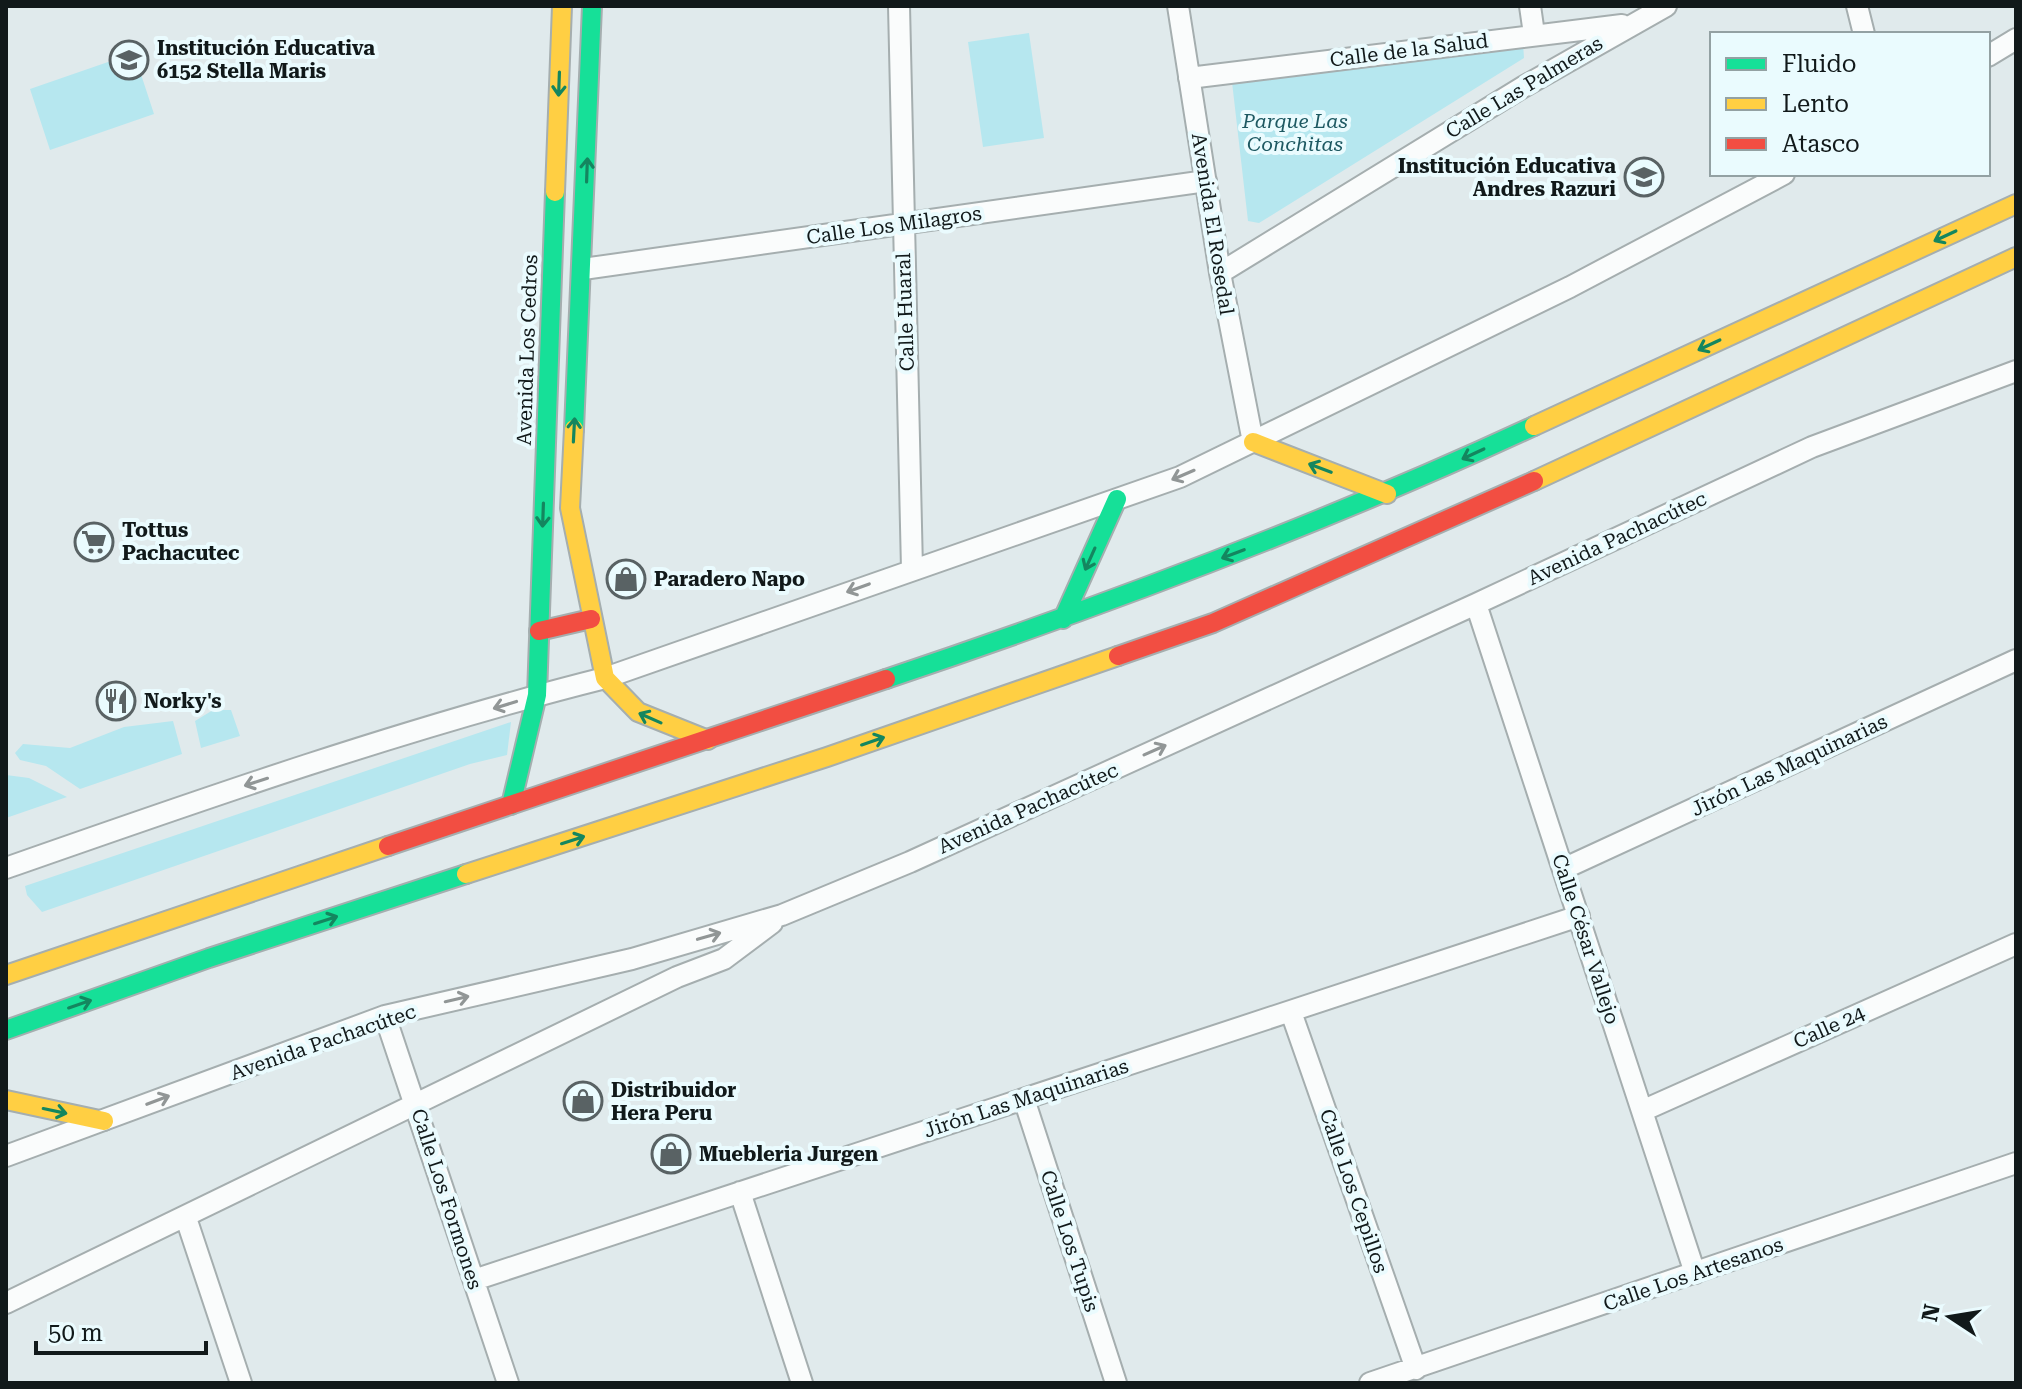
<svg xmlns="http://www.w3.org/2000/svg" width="2022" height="1389" viewBox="0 0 2022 1389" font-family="'Roboto Serif',serif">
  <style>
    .green { fill: #b6e7ef }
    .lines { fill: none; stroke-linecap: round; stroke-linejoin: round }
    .street-casing { stroke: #a5aeaf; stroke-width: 24 }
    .fast-casing { stroke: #a5aeaf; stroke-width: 22 }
    .slow-casing { stroke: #a5aeaf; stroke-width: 22 }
    .jam-casing { stroke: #a5aeaf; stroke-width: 22 }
    .street { stroke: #fafcfc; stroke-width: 20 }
    .fast { stroke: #16e098; stroke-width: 18 }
    .slow { stroke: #ffcf43; stroke-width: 18 }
    .jam { stroke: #f24e42; stroke-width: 18 }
    .oneway { stroke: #14865f }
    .oneway2 { stroke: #919696 }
    .labels { text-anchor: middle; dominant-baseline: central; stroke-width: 8; stroke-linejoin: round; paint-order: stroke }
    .poi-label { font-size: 20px; font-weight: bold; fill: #11191a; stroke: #eafbfe; text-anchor: start }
    .street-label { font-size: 20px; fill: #11191a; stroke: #eafbfe }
    .park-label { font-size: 20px; font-style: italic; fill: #1e5962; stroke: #eafbfe }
  </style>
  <rect width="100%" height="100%" fill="#e0eaec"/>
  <path class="green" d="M 1029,33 L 1044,138 L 983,147 L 968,42 Z
    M 1523,43 L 1524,58 L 1259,223 L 1248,221 L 1232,82 Z
    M 134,53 L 154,114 L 50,150 L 30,89 Z
    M 213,710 L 231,710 L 240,736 L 201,748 L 195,721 Z
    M 173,721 L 182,754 L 80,789 L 46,766 L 20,760 L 15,753 L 23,744 L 70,748 L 124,727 Z
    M 511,722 L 507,755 L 470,764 L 42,912 L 27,895 L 25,886 Z
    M 6,775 L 29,778 L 67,797 L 6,818 Z"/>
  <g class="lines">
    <defs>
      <path id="street" d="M 899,6 L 912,569
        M 1178,6 L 1220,273 L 1253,442
        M 1530,6 L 1534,34
        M 1857,6 L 1864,34
        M 1988,56 L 2016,39
        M 1189,78 L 1622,25
        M 583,269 L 1206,181
        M 1220,273 L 1523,87 L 1666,6
        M 1476,604 L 1695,1273
        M 6,868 C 203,799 402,729 605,678 L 1180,477 L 1570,287 L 1784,174
        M 1563,869 L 2016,660
        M 1291,1012 L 1416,1369
        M 385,1016 L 508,1383
        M 1024,1099 L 1116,1383
        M 1642,1111 L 2016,944
        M 6,1156 L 385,1016 L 632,959 L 782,915 L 910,862 L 1476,604 L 1812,447 L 2016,371
        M 740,1192 L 802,1383
        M 186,1218 L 241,1383
        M 474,1280 L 1579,916
        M 6,1303 L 677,977 L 724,959 L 772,923
        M 1370,1383 L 2016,1163"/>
      <path id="fast" d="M 574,429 L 592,6
        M 1063,619 L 1117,499
        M 886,679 C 1106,605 1323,524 1534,426
        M 537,695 L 555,192
        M 511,805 L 537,695
        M 6,1030 L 209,958 L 466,874"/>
      <path id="slow" d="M 555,192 L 562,6
        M 1534,426 L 2016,204
        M 574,429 L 570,508 L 605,678
        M 1253,442 L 1387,494
        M 1534,481 L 2016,257
        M 605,678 L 638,712 L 708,740
        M 466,874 L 827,757 L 1118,656
        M 6,975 L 388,846
        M 6,1100 L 104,1121"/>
      <path id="jam" d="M 539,631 L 591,619
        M 1118,656 L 1213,623 L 1534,481
        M 388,846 L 886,679"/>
    </defs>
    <use href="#street" class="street-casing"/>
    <use href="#fast" class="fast-casing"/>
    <use href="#slow" class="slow-casing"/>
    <use href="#jam" class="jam-casing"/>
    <use href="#street" class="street"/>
    <use href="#fast" class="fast"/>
    <use href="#slow" class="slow"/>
    <use href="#jam" class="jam"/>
  </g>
  <defs><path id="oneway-shaft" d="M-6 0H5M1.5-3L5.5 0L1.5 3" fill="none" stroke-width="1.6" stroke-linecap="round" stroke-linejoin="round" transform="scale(2)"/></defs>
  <g class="oneway">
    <use href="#oneway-shaft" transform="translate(559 84) rotate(92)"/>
    <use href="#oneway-shaft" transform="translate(587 170) rotate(-88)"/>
    <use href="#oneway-shaft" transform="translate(1945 236) rotate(155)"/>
    <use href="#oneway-shaft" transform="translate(1709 345) rotate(155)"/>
    <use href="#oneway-shaft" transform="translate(574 430) rotate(-87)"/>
    <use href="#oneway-shaft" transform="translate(1473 454) rotate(155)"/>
    <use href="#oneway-shaft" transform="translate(1320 468) rotate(-159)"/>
    <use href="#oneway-shaft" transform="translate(543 515) rotate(92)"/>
    <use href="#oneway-shaft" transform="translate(1233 554) rotate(159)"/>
    <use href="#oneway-shaft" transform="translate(1090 559) rotate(114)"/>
    <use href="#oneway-shaft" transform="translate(650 718) rotate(-156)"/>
    <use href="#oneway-shaft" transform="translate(873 741) rotate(-19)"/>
    <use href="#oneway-shaft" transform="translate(573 840) rotate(-18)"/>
    <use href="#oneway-shaft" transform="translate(326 920) rotate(-18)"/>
    <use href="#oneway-shaft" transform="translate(80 1004) rotate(-19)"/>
    <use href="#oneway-shaft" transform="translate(55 1111) rotate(12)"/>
  </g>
  <g class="oneway2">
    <use href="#oneway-shaft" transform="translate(1183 475) rotate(157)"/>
    <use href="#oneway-shaft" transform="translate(858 588) rotate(160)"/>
    <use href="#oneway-shaft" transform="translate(505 705) rotate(163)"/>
    <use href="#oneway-shaft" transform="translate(1155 750) rotate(-24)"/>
    <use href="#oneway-shaft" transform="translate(256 782) rotate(162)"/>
    <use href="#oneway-shaft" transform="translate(709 936) rotate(-16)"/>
    <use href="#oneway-shaft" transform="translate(457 999) rotate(-13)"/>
    <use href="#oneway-shaft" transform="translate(158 1100) rotate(-21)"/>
  </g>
  <defs>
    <symbol id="school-ring" viewBox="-11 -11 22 22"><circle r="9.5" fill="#eafbfe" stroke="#596264" stroke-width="1.5"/><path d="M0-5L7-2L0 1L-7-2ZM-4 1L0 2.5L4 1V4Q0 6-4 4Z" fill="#596264"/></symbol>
    <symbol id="supermarket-ring" viewBox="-11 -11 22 22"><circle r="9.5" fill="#eafbfe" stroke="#596264" stroke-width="1.5"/><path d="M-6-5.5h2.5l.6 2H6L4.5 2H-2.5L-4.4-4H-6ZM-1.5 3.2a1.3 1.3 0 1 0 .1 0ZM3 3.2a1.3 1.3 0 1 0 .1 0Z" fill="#596264"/></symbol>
    <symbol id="shop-ring" viewBox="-11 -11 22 22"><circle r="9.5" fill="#eafbfe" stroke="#596264" stroke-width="1.5"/><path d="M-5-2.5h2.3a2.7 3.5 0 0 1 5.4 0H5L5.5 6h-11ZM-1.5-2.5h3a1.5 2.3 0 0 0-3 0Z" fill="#596264"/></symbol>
    <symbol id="restaurant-ring" viewBox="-11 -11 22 22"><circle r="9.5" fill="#eafbfe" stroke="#596264" stroke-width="1.5"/><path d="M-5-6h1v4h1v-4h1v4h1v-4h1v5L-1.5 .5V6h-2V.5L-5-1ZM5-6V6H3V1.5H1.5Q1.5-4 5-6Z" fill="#596264"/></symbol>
  </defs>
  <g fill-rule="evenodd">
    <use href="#school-ring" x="107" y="38" width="44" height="44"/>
    <use href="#school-ring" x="1622" y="155" width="44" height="44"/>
    <use href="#supermarket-ring" x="72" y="520" width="44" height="44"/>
    <use href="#shop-ring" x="604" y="557" width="44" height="44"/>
    <use href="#restaurant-ring" x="94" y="679" width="44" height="44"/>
    <use href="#shop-ring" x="561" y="1079" width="44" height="44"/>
    <use href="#shop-ring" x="649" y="1132" width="44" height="44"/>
  </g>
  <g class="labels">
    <g class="poi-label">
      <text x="157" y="48">Institución Educativa<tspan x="157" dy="23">6152 Stella Maris</tspan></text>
      <text x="1616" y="166" text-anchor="end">Institución Educativa<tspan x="1616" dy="23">Andres Razuri</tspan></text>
      <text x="122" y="530">Tottus<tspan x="122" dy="23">Pachacutec</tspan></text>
      <text x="654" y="579">Paradero Napo</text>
      <text x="144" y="701">Norky's</text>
      <text x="611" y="1090">Distribuidor<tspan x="611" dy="23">Hera Peru</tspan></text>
      <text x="699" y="1154">Muebleria Jurgen</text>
    </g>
    <g class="street-label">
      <text transform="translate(1409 50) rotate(-7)">Calle de la Salud</text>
      <text transform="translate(1524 87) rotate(-31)">Calle Las Palmeras</text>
      <text transform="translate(1213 224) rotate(81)">Avenida El Rosedal</text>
      <text transform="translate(894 225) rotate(-8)">Calle Los Milagros</text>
      <text transform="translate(905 312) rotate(-92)">Calle Huaral</text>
      <text transform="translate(527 350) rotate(-88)">Avenida Los Cedros</text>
      <text transform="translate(1617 538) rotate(-25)">Avenida Pachacútec</text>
      <text transform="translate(1789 765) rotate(-25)">Jirón Las Maquinarias</text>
      <text transform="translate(1028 808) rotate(-24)">Avenida Pachacútec</text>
      <text transform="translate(1586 939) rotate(72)">Calle César Vallejo</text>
      <text transform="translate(1829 1027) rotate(-24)">Calle 24</text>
      <text transform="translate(323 1042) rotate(-19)">Avenida Pachacútec</text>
      <text transform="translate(1026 1098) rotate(-18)">Jirón Las Maquinarias</text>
      <text transform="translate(1354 1191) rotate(71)">Calle Los Cepillos</text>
      <text transform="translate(447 1199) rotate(72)">Calle Los Formones</text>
      <text transform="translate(1070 1241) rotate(72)">Calle Los Tupis</text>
      <text transform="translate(1693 1274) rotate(-19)">Calle Los Artesanos</text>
    </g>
    <g class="park-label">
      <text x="1295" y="121">Parque Las<tspan x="1295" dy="23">Conchitas</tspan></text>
    </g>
  </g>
  <rect width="2022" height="1389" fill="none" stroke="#11191a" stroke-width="16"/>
  <rect x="1710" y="32" width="280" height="144" fill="#eafbfe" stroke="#93a1a3" stroke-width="2"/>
  <rect x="1726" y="58" width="40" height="12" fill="#16e098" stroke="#93a1a3" stroke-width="2"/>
  <text x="1782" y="72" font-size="24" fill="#11191a">Fluido</text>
  <rect x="1726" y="98" width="40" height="12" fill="#ffcf43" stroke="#93a1a3" stroke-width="2"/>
  <text x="1782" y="112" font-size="24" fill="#11191a">Lento</text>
  <rect x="1726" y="138" width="40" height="12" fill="#f24e42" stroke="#93a1a3" stroke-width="2"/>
  <text x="1782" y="152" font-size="24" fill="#11191a">Atasco</text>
  <g transform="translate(1950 1317) rotate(282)" stroke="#eafbfe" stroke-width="6" paint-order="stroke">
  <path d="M0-6L14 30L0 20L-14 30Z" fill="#11191a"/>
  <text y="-12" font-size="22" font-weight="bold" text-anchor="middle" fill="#11191a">N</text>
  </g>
  <path d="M36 1341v12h170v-12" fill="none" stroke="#11191a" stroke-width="4"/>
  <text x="48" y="1341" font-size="24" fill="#11191a" stroke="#eafbfe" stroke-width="6" paint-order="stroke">50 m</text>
</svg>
